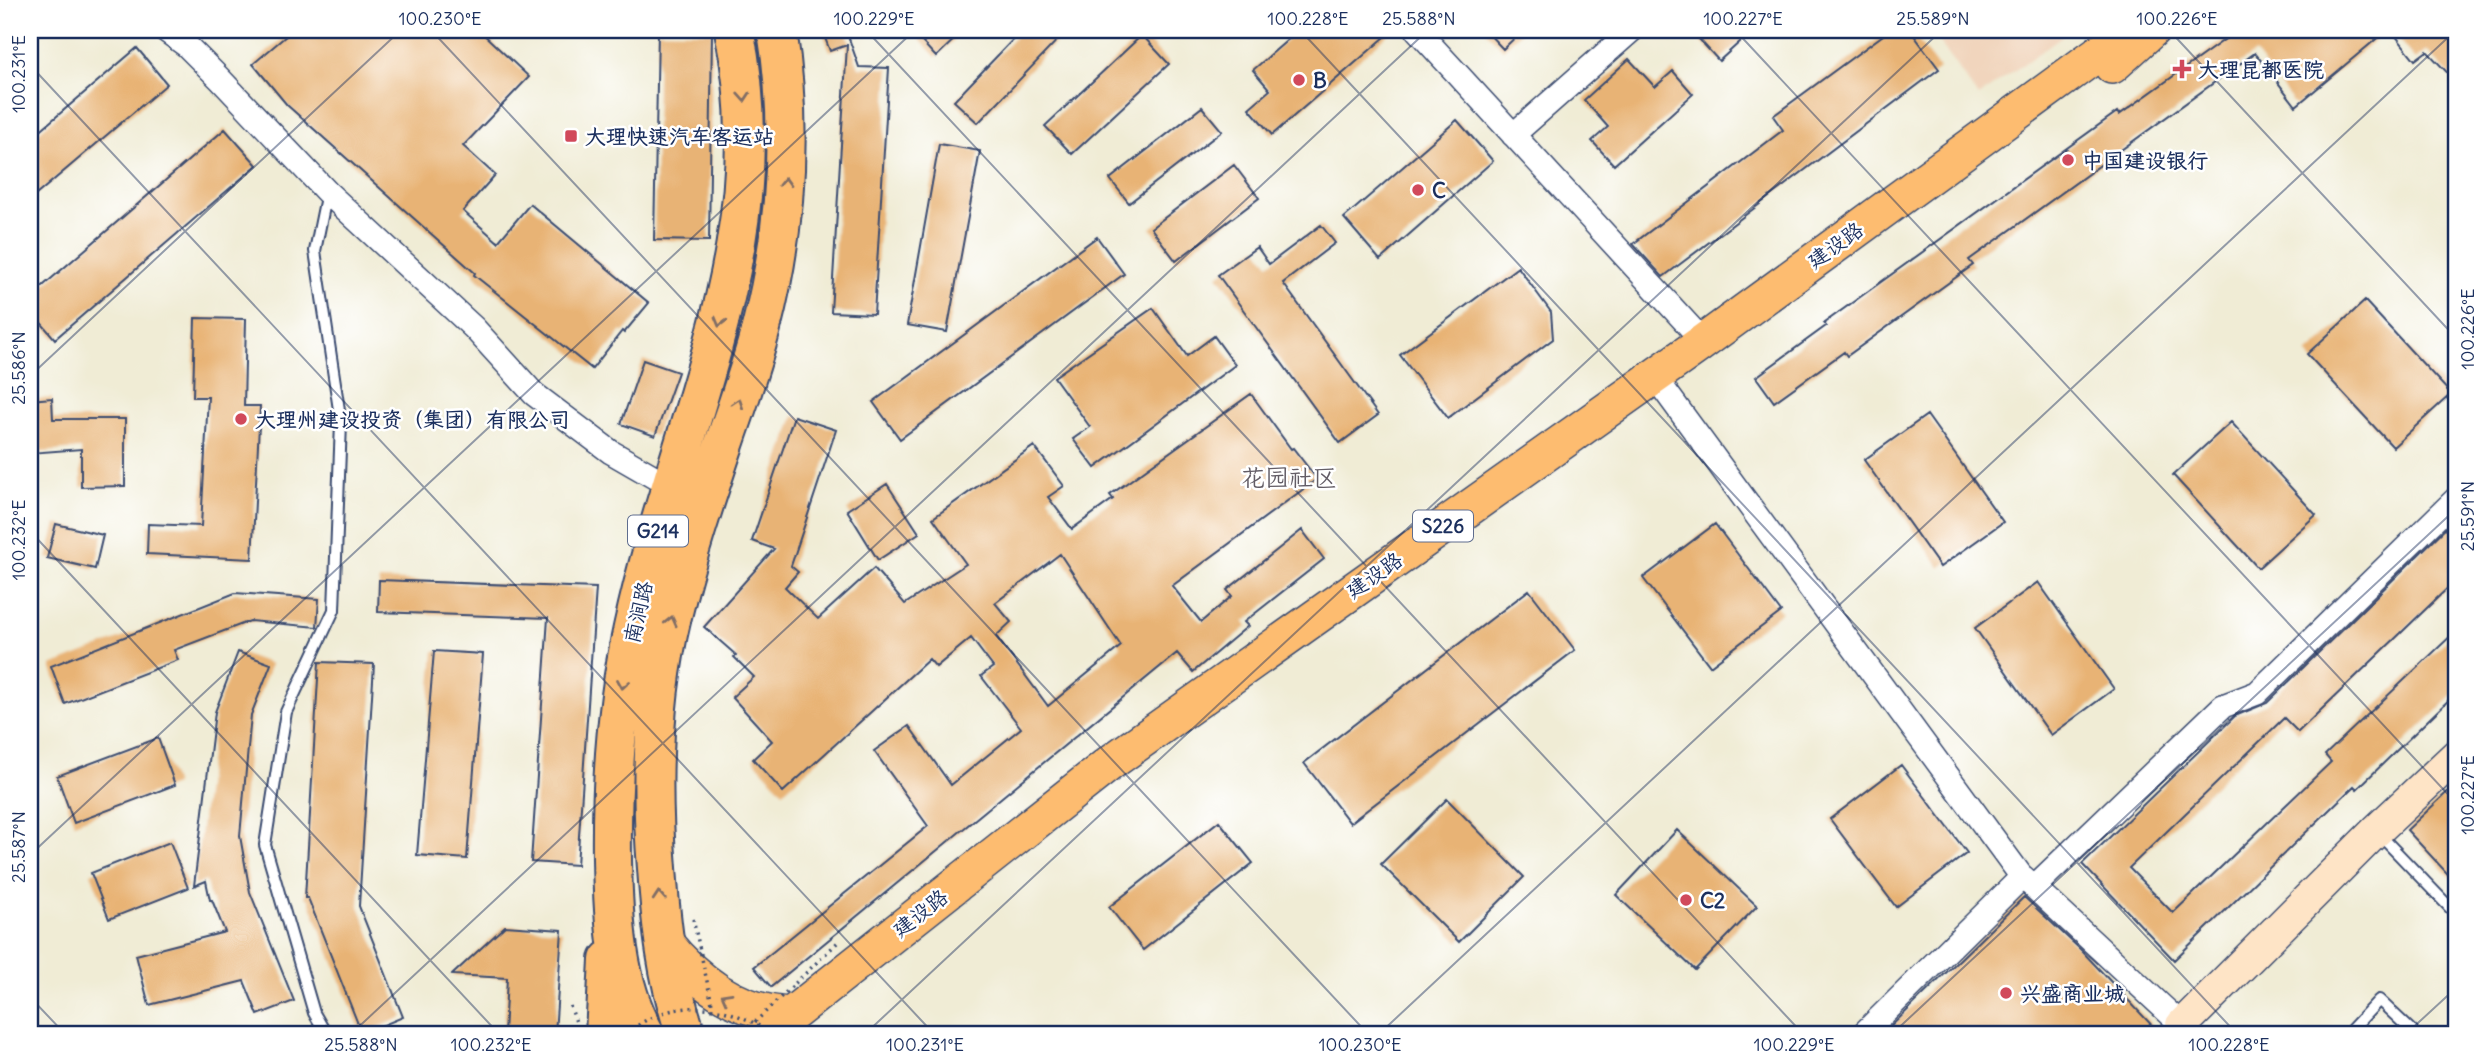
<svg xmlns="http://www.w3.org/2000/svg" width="2487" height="1064" viewBox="0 0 2487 1064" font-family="Delius,'LXGW WenKai TC',sans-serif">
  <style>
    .built { fill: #f1d5bd }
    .building { fill: #e8b374; fill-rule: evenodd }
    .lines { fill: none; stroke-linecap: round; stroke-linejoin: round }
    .lane-casing { stroke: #3b4b70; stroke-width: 14 }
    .street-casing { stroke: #3b4b70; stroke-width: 26 }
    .secondary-casing { stroke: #3b4b70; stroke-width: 35 }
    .primary-casing { stroke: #3b4b70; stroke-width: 38 }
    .highway-casing { stroke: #3b4b70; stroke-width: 42 }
    .path { stroke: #3b4b70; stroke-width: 3.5; stroke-dasharray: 2 5; stroke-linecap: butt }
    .lane { stroke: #fff; stroke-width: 10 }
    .street { stroke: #fff; stroke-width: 23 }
    .secondary { stroke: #fee4c6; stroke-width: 32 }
    .primary { stroke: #fdbc70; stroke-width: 35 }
    .highway { stroke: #fdbc70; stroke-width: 38 }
    .path-bridge { stroke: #3b4b70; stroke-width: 3.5; stroke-dasharray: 2 5; stroke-linecap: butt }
    .oneway { stroke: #816e66 }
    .ticks { fill: none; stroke: #1b2f5e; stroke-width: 2; stroke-opacity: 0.45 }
    .poi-dot { fill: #d1495b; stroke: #fff; stroke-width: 2.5 }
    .labels { text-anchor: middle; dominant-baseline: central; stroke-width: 5; stroke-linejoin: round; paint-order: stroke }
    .shield { fill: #fff; stroke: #5f6d8e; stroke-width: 2 }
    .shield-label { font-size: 19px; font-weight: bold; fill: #1b2f5e }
    .poi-label { font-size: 21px; font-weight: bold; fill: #1b2f5e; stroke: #fff; text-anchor: start }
    .street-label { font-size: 21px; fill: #1b2f5e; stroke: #fff }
    .quarter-label { font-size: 24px; fill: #635d66; stroke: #fff }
    .neatline { fill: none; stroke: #1b2f5e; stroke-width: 2.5 }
    .ticks-label { font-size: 18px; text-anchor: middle; fill: #1b2f5e }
  </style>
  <rect width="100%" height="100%" fill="#fff"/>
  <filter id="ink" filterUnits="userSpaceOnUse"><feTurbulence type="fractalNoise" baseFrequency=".0143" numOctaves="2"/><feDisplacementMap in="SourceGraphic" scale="14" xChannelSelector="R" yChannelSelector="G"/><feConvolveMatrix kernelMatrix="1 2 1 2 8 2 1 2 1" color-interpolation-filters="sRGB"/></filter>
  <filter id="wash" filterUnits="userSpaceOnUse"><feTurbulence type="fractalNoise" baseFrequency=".00686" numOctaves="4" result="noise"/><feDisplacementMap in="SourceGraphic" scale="28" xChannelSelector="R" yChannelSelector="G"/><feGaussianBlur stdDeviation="1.57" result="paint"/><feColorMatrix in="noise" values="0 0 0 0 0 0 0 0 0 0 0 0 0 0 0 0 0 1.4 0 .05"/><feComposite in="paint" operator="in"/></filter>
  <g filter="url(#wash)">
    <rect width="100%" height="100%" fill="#f0ecd5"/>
    <path class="built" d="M 1931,30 L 2070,30 L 1978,97 Z"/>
    <g id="blocks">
      <path class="building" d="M 293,30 L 479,30 L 529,77 L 463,146 L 495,175 L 463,211 L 498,242 L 530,204 L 649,303 L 624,333 L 622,331 L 592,369 L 474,275 L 475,273 L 287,105 L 253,64 Z
        M 822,30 L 846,30 L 859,67 L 889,68 L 874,314 L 831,312 L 847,45 L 830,51 Z
        M 911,30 L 964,30 L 936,57 Z
        M 1022,30 L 1067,30 L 978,123 L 954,101 Z
        M 1299,30 L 1393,30 L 1272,135 L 1249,108 L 1270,90 L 1253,70 Z
        M 1485,30 L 1523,30 L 1503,49 Z
        M 1709,30 L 1753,30 L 1719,61 L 1699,39 Z
        M 1890,30 L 1910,30 L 1939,69 L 1663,277 L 1633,244 L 1783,130 L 1773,116 Z
        M 2238,30 L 2387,30 L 2296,106 L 2255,53 L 1969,260 L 1973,265 L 1847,356 L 1844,352 L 1774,402 L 1756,377 L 1826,326 L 1824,323 L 2117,112 L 2119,115 Z
        M 2391,30 L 2457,30 L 2457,83 L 2427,51 L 2415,60 Z
        M 658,31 L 712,32 L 709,241 L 654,240 Z
        M 1142,35 L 1169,64 L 1072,154 L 1045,126 Z
        M 137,48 L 167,84 L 30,200 L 30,139 Z
        M 1629,59 L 1655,87 L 1673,71 L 1693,94 L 1614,165 L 1592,141 L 1608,127 L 1584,100 Z
        M 1202,107 L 1222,131 L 1129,203 L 1110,179 Z
        M 1457,120 L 1493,161 L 1380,260 L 1344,218 Z
        M 225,129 L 257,165 L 55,339 L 30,310 L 30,297 Z
        M 939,144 L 980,151 L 947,332 L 907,325 Z
        M 1234,165 L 1259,198 L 1176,261 L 1151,228 Z
        M 1321,225 L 1335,243 L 1283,283 L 1378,415 L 1340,443 L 1218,275 L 1257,247 L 1269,264 Z
        M 1097,237 L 1124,274 L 900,439 L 873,402 Z
        M 1518,267 L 1551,312 L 1553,339 L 1448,418 L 1400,355 Z
        M 2365,301 L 2451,394 L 2393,447 L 2307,354 Z
        M 1153,308 L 1187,356 L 1214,336 L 1235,365 L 1095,468 L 1073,439 L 1090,427 L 1054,377 Z
        M 195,318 L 246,319 L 244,406 L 260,406 L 252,559 L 147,554 L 148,524 L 201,526 L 208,397 L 193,397 Z
        M 643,360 L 678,372 L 655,436 L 621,424 Z
        M 1251,394 L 1291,449 L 1293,448 L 1317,479 L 1172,586 L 1201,622 L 1232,596 L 1227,590 L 1302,530 L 1324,559 L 1244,622 L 1248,626 L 1193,672 L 1177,653 L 771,987 L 754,967 L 928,826 L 874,751 L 909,726 L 951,785 L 1021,728 L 981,676 L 993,667 L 971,638 L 936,667 L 929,659 L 783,792 L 753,759 L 772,741 L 732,697 L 754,677 L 734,657 L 736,655 L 704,627 L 774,549 L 752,541 L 794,416 L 836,430 L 791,566 L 798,572 L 785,587 L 818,619 L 874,568 L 905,604 L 966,564 L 933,518 L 1034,446 L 1064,486 L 1048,497 L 1072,529 L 1113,499 L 1110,495 ZM 1060,554 L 1121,646 L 1048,706 L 996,636 L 1011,622 L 995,603 Z
        M 52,398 L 53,419 L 125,419 L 125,486 L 81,487 L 81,449 L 30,453 L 30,400 Z
        M 1927,415 L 2003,522 L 1940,567 L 1864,460 Z
        M 2231,422 L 2316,515 L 2258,568 L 2173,475 Z
        M 887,484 L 919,533 L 878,560 L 847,510 Z
        M 2457,517 L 2457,579 L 2298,732 L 2284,718 L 2129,868 L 2173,913 L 2331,762 L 2325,755 L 2457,630 L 2457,692 L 2357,789 L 2354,786 L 2174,960 L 2082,864 L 2235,716 L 2267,703 Z
        M 56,524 L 103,535 L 95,569 L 47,558 Z
        M 1715,524 L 1781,612 L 1710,666 L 1643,578 Z
        M 379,580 L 596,588 L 577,865 L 531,862 L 548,618 L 378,612 Z
        M 2038,582 L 2114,689 L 2051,735 L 1975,628 Z
        M 1529,590 L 1575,650 L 1350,823 L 1304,763 Z
        M 235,593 L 319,599 L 317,627 L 250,621 L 174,650 L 178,660 L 65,704 L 51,666 Z
        M 434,651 L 483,654 L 467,859 L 417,855 Z
        M 238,652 L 271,664 L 251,715 L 240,836 L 250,892 L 294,1001 L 258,1015 L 244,981 L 149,1005 L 136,955 L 225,932 L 212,900 L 210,900 L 206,881 L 194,886 L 215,712 Z
        M 319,662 L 374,664 L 359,906 L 403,1017 L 362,1034 L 308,898 L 305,898 Z
        M 158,738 L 175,785 L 74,823 L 57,776 Z
        M 1901,765 L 1967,853 L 1896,907 L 1830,819 Z
        M 2457,783 L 2457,884 L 2407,830 Z
        M 1447,799 L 1524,877 L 1459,942 L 1381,864 Z
        M 1219,821 L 1253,863 L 1143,950 L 1109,907 Z
        M 1677,830 L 1757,906 L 1695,970 L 1616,895 Z
        M 170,842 L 188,888 L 109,919 L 91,873 Z
        M 2024,897 L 2081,950 L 2160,1034 L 1883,1034 Z
        M 505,926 L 562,930 L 555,1034 L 504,1034 L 507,978 L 452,975 Z"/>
    </g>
  </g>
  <g filter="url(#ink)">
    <use href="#blocks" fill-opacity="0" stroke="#3b4b70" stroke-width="2"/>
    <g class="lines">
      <defs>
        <path id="lane" d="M 2379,834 L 2457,915
          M 326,1034 L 314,1013 L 265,845 L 286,712 L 334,610 L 341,423 L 315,251 L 327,192
          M 2357,1034 L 2352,1029 L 2379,1000 L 2415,1034"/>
        <path id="street" d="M 165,30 L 187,46 L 220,79 L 327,192 L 474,328 L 534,394 L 611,452 L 670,486
          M 1417,30 L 1703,341
          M 1513,135 L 1632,30
          M 1663,388 L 2022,877 L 1863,1034
          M 2023,877 L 2182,1025
          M 2034,887 L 2223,706 L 2257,693 L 2457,498"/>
        <path id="secondary" d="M 2186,1034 L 2182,1025 L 2376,831 L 2457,755"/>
        <path id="primary" d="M 2112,66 L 2152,30
          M 663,940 C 696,981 736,1012 791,1015
          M 771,1034 L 791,1015 L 1110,763 L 1696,347 L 2104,49 L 2124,30"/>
        <path id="highway" d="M 605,1034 L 609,960
          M 645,1034 C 616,982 613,917 612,859 C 611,781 616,704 633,628 C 676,427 779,240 734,30
          M 686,1034 C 667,980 661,925 657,868 C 650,784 652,699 672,616 C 686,558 705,501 724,444 C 737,406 751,368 761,328 C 786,231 793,130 777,30"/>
      </defs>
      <use href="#lane" class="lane-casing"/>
      <use href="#street" class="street-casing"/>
      <use href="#secondary" class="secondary-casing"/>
      <use href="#primary" class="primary-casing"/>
      <use href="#highway" class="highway-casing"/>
      <path class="path" d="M 2178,37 L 2188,30
        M 570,1006 L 576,1022"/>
      <use href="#lane" class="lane"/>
      <use href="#street" class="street"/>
      <use href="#secondary" class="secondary"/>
      <use href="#primary" class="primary"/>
      <use href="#highway" class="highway"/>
      <path class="path-bridge" d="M 693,919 L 713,1008
        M 755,1022 L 839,941
        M 627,1034 C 669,996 729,1002 771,1034"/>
    </g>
    <defs><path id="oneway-chevron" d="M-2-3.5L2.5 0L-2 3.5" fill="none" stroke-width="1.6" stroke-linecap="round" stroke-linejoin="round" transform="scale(1.75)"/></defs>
    <g class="oneway">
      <use href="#oneway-chevron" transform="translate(744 97) rotate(86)"/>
      <use href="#oneway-chevron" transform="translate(785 182) rotate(-88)"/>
      <use href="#oneway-chevron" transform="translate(720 322) rotate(105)"/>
      <use href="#oneway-chevron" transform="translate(738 403) rotate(-71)"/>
      <use href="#oneway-chevron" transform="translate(671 621) rotate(-77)"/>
      <use href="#oneway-chevron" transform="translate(623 684) rotate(99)"/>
      <use href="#oneway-chevron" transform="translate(659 896) rotate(-94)"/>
      <use href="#oneway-chevron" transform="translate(726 997) rotate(-151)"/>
    </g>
  </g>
  <path class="ticks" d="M 431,30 L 1368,1034M 866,30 L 1803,1034M 1300,30 L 2237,1034M 1735,30 L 2457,804M 2169,30 L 2457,339M 30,65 L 934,1034M 30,376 L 401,30M 30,531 L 499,1034M 30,855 L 915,30M 30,997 L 65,1034M 351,1034 L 1428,30M 865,1034 L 1942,30M 1379,1034 L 2456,30M 1892,1034 L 2457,508M 2406,1034 L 2457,987"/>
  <g class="poi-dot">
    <path d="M2178.5 58.5h7v7h7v7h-7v7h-7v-7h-7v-7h7z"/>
    <circle cx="1299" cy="80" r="7"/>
    <rect x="564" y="129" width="14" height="14" rx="3.5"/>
    <circle cx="2068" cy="160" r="7"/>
    <circle cx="1418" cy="190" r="7"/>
    <circle cx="241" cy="419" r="7"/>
    <circle cx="1686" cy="900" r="7"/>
    <circle cx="2006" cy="993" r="7"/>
  </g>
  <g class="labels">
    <g class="shield">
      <rect x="1413" y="510.5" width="60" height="31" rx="5"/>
      <rect x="628" y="515.5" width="60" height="31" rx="5"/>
    </g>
    <g class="shield-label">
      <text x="1443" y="526">S226</text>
      <text x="658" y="531">G214</text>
    </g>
    <g class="poi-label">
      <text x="2198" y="69">大理昆都医院</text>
      <text x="1313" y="80">B</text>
      <text x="585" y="136">大理快速汽车客运站</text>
      <text x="2082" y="160">中国建设银行</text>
      <text x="1432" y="190">C</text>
      <text x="255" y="419">大理州建设投资（集团）有限公司</text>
      <text x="1700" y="900">C2</text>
      <text x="2020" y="993">兴盛商业城</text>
    </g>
    <g class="street-label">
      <text transform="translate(1835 245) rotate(-36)">建设路</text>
      <text transform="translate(1374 575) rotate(-35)">建设路</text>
      <text transform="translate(638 612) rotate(-77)">南涧路</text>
      <text transform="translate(920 913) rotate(-38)">建设路</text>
    </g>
    <g class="quarter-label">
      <text x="1289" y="477">花园社区</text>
    </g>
  </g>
  <rect width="2487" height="1064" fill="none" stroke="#fff" stroke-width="77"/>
  <rect x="38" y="38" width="2410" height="988" class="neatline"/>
  <g class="ticks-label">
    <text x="440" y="25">100.230°E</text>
    <text x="874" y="25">100.229°E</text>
    <text x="1308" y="25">100.228°E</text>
    <text x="1419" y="25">25.588°N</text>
    <text x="1743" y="25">100.227°E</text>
    <text x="1933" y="25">25.589°N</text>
    <text x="2177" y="25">100.226°E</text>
    <text transform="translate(19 74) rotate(-90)" y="6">100.231°E</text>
    <text transform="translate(2468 329) rotate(-90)" y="6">100.226°E</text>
    <text transform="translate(19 368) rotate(-90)" y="6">25.586°N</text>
    <text transform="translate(2468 516) rotate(-90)" y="6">25.591°N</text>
    <text transform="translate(19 540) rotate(-90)" y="6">100.232°E</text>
    <text transform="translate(2468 795) rotate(-90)" y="6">100.227°E</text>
    <text transform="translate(19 847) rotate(-90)" y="6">25.587°N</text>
    <text x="361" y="1051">25.588°N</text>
    <text x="491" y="1051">100.232°E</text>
    <text x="925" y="1051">100.231°E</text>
    <text x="1360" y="1051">100.230°E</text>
    <text x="1794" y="1051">100.229°E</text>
    <text x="2229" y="1051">100.228°E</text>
  </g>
</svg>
